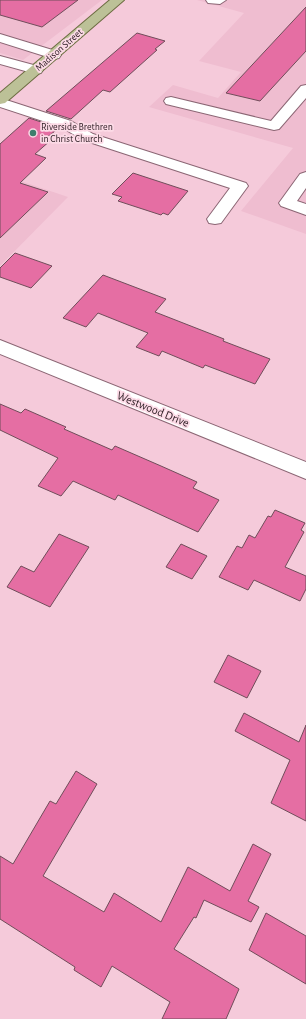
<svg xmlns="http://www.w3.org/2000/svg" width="306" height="1019" viewBox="0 0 306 1019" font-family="'Alegreya Sans',sans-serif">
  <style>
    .built { fill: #efbdd0 }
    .building { fill: #e56ea3; stroke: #704d5a }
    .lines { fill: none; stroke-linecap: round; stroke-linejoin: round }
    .minor-casing { stroke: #8b6674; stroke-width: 2 }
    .major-casing { stroke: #6c6c41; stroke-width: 2 }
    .minor { fill: #fff; fill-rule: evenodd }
    .major { fill: #bcc197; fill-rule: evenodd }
    .poi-dot { fill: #3e7e6d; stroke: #fcdae6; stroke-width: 1.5 }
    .labels { text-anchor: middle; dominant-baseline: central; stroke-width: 3.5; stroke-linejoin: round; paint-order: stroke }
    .far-street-label { font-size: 10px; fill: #2b1c22; stroke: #fcdae6 }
    .far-poi-label { font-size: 10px; fill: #2b1c22; stroke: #fcdae6; text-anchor: start }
    .street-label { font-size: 12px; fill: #2b1c22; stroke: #fcdae6 }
  </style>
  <rect width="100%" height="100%" fill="#f5cada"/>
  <path class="built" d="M 0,0 L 102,0 L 23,60 L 0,53 Z
    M 197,0 L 306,0 L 306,234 L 241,211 L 293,148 L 149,107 L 173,85 L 218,98 L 241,72 L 199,61 L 244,13 Z
    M 0,174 L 68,197 L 0,266 Z"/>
  <path class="building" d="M 0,0 L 78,0 L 42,27 L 0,15 Z
    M 306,7 L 306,51 L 260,101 L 226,93 Z
    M 137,33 L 165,41 L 155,49 L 157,50 L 110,92 L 103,90 L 71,119 L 46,111 Z
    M 29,118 L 59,128 L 46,138 L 51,140 L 35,154 L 46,158 L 20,183 L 48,192 L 0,238 L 0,144 Z
    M 133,173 L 188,191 L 168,215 L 163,213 L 161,215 L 118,201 L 122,197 L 112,194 Z
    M 15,253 L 52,266 L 31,288 L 0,277 L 0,268 Z
    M 103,275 L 166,299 L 155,312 L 224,339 L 223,341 L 270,359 L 255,384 L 205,365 L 203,368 L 162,351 L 159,356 L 136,347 L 148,333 L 98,313 L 86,327 L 63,318 Z
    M 0,404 L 21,413 L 25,409 L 66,427 L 64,429 L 112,450 L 115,446 L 161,466 L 197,482 L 193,488 L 219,500 L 198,532 L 118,495 L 115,500 L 73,481 L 61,496 L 38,486 L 58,458 L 0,430 Z
    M 275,510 L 305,523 L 301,530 L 304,532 L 285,567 L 306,576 L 306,589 L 300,601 L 254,580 L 248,590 L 219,577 L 237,546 L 242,548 L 249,535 L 255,538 L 268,516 L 271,517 Z
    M 59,534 L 89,547 L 50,607 L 7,587 L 21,566 L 34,572 Z
    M 181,544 L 207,556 L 192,579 L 166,567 Z
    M 228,655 L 261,671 L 247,698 L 214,682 Z
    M 244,713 L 299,742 L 306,725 L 306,821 L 271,803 L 290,760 L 235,731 Z
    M 76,771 L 97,784 L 43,876 L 104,912 L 114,893 L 161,922 L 188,867 L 230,891 L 253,844 L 271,854 L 248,901 L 259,907 L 251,922 L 204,900 L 196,918 L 194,917 L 174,949 L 239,989 L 226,1019 L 162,1019 L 170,1002 L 112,966 L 101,987 L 74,970 L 75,967 L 0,919 L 0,856 L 13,864 L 50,801 L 56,804 Z
    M 266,913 L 306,936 L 306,984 L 249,950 Z"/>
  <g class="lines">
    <defs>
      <path id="minor" d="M 206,0 L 226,0 L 220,4 L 208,3 Z
        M 0,34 L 59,52 L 61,55 L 59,58 L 54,59 L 0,42 Z
        M 0,56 L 41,67 L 43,70 L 41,73 L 36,74 L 0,64 Z
        M 306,85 L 306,98 L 279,129 L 274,130 L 166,104 L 164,101 L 166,98 L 171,97 L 271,121 L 301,86 Z
        M 0,98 L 71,121 L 93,134 L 246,183 L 248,186 L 221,223 L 215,224 L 209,223 L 207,219 L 230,188 L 83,140 L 61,127 L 0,107 Z
        M 306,172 L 306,188 L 297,201 L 306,204 L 306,215 L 281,206 L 279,203 L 300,174 Z
        M 0,340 L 306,462 L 306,479 L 0,354 Z"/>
      <path id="major" d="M 110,0 L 124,0 L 5,103 L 0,104 L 0,93 Z"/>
    </defs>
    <use href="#minor" class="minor-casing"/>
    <use href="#major" class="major-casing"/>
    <use href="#minor" class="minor"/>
    <use href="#major" class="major"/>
  </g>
  <circle class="poi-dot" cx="33" cy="133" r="4"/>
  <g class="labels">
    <g class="far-street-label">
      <text transform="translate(59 50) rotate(-41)">Madison Street</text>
    </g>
    <g class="far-poi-label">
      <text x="41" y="127">Riverside Brethren<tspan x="41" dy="12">in Christ Church</tspan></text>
    </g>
    <g class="street-label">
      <text transform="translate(153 409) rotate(22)">Westwood Drive</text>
    </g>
  </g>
</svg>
